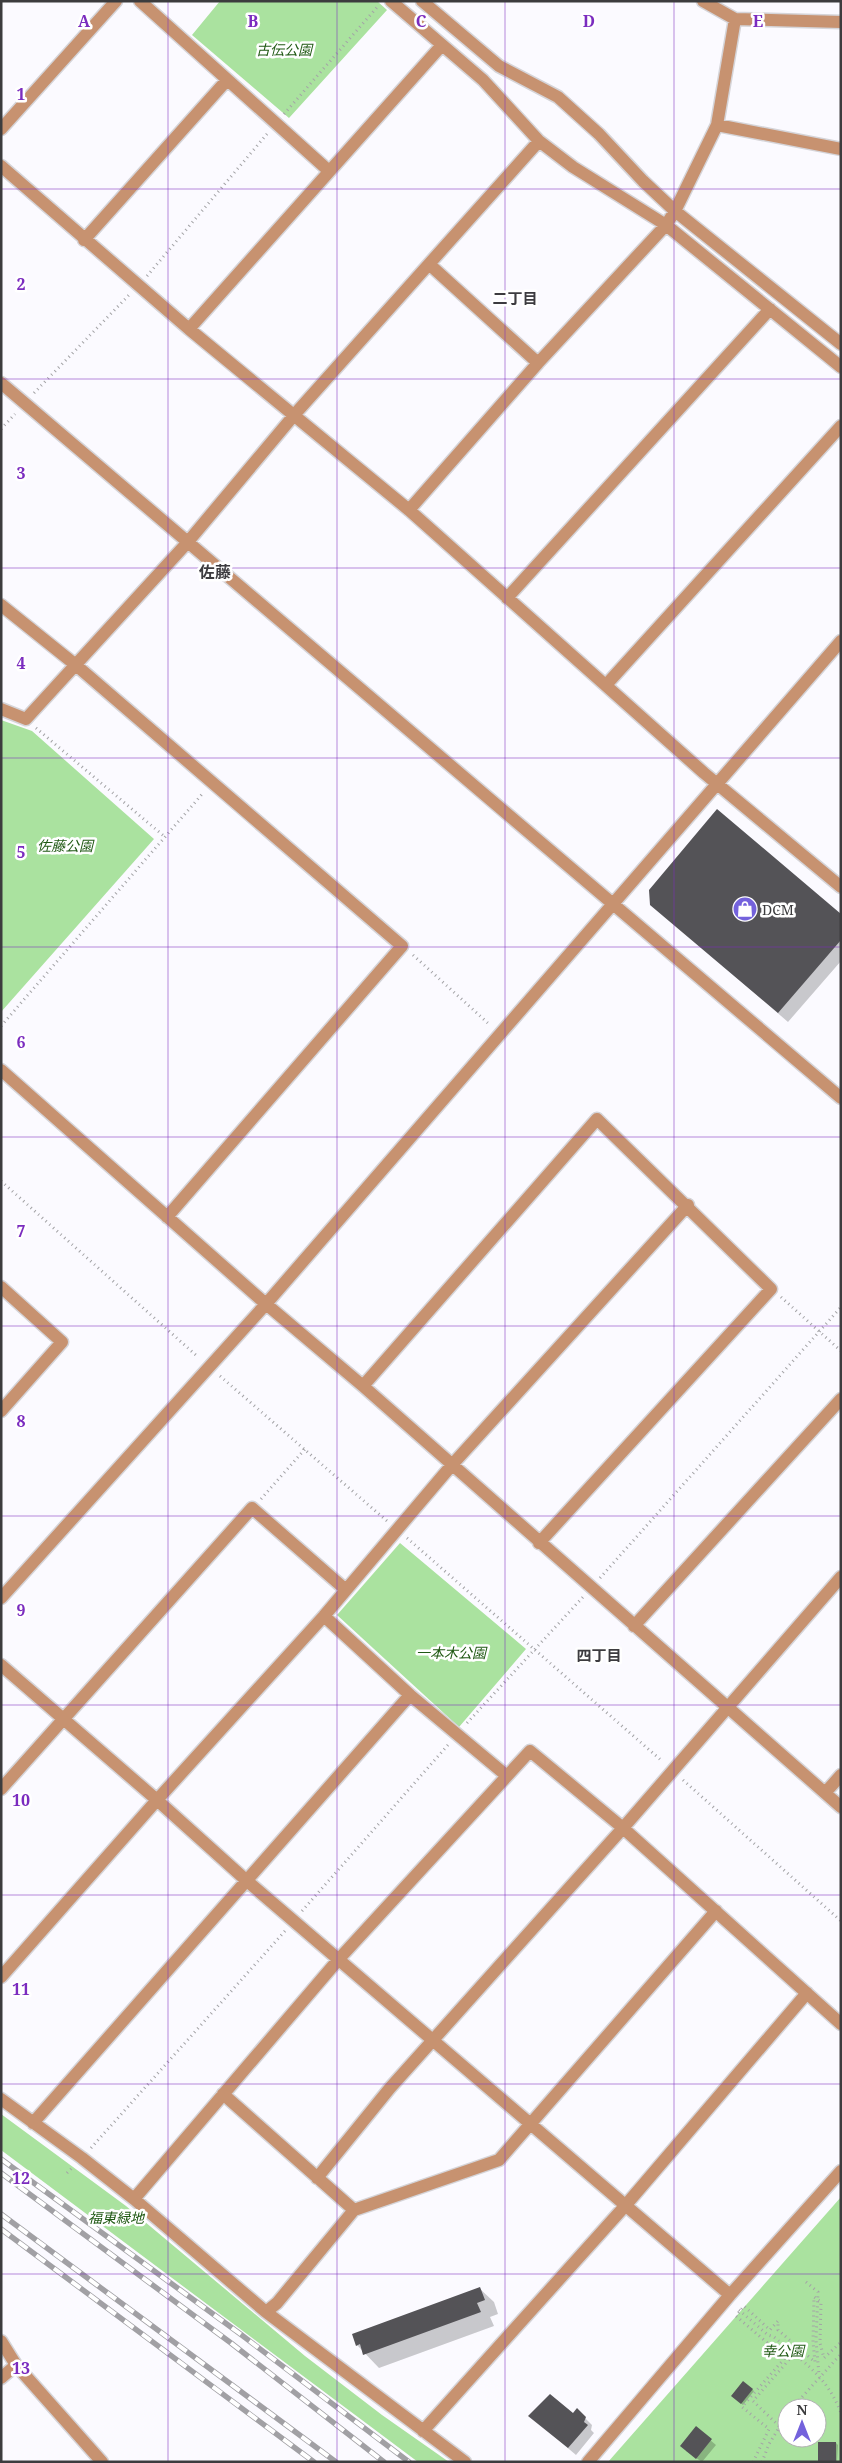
<svg xmlns="http://www.w3.org/2000/svg" width="842" height="2463" viewBox="0 0 842 2463" font-family="'Noto Serif','Noto Sans JP',serif">
  <style>
    .green { fill: #aae29f; fill-rule: evenodd }
    .shadow { fill: #0003 }
    .building { fill: #545357 }
    .lines { fill: none; stroke-linecap: round; stroke-linejoin: round }
    .minor-casing { stroke: #d5d4d8; stroke-width: 15 }
    .path { stroke: #a3a3a6; stroke-width: 3; stroke-dasharray: 1 4; stroke-linecap: butt }
    .minor { stroke: #c79270; stroke-width: 12 }
    .rail-casing { stroke: #a1a0a4; stroke-width: 5.5 }
    .rail { stroke: #fff; stroke-width: 4; stroke-dasharray: 11; stroke-linecap: butt }
    .grid { fill: none; stroke: #7b2cbf; stroke-width: 1; stroke-opacity: 0.55 }
    .labels { text-anchor: middle; dominant-baseline: central; stroke-width: 5; stroke-linejoin: round; paint-order: stroke }
    .park-label { font-size: 14px; font-style: italic; fill: #205914; stroke: #fff }
    .poi-label { font-size: 14px; fill: #3c3c3e; stroke: #fff; text-anchor: start }
    .neighbourhood-label { font-size: 15px; font-weight: bold; fill: #3c3b3f; stroke: #fff }
    .quarter-label { font-size: 16px; font-weight: bold; fill: #3c3b3f; stroke: #fff }
    .grid-label { font-size: 16px; text-anchor: middle; font-weight: bold; fill: #7b2cbf; stroke: #fff; stroke-width: 5; stroke-linejoin: round; paint-order: stroke }
  </style>
  <rect width="100%" height="100%" fill="#fbfaff"/>
  <path class="green" d="M 220,1 L 377,1 L 387,10 L 289,118 L 192,35 Z
    M 1,720 L 32,731 L 154,839 L 1,1012 Z
    M 400,1543 L 526,1649 L 459,1727 L 337,1615 Z
    M 1,2114 L 126,2206 L 305,2356 L 382,2415 L 449,2462 L 418,2462 L 1,2150 Z
    M 841,2197 L 841,2462 L 608,2462 ZM 787,2408 L 817,2408 L 817,2438 L 787,2438 Z"/>
  <path class="shadow" d="M 651,904 L 841,916 L 841,961 L 788,1022 Z
    M 479,2288 L 494,2302 L 498,2314 L 490,2317 L 494,2326 L 379,2368 L 357,2345 Z
    M 743,2382 L 754,2391 L 743,2405 L 732,2396 Z
    M 577,2410 L 592,2425 L 591,2430 L 594,2433 L 576,2455 L 530,2416 L 573,2415 Z
    M 696,2428 L 716,2445 L 702,2462 L 686,2451 Z
    M 836,2443 L 838,2445 L 837,2462 L 820,2462 Z"/>
  <path class="building" d="M 717,809 L 841,914 L 841,940 L 778,1013 L 650,905 L 649,890 Z
    M 480,2287 L 485,2300 L 477,2303 L 481,2312 L 363,2355 L 360,2344 L 356,2346 L 352,2334 Z
    M 743,2381 L 753,2389 L 741,2404 L 731,2396 Z
    M 550,2394 L 573,2413 L 577,2408 L 586,2417 L 584,2422 L 588,2425 L 568,2448 L 528,2416 Z
    M 696,2426 L 712,2439 L 696,2459 L 680,2446 Z
    M 818,2442 L 836,2442 L 836,2462 L 818,2461 Z"/>
  <g class="lines">
    <defs>
      <path id="minor" d="M 140,1 L 329,171
        M 391,1 L 483,80 L 539,141 L 573,167 L 666,225 L 841,367
        M 422,1 L 499,66 L 558,97 L 599,134 L 643,181 L 675,211 L 841,344
        M 703,1 L 735,19 L 841,22
        M 717,125 L 841,149
        M 1,129 L 116,1
        M 1,166 L 189,329 L 409,510 L 704,773 L 841,887
        M 84,240 L 227,80
        M 429,264 L 538,363
        M 189,329 L 442,45
        M 1,383 L 841,1098
        M 409,510 L 538,363 L 666,225 L 675,211 L 717,125 L 735,19
        M 507,598 L 770,309
        M 1,605 L 77,666 L 402,946 L 167,1217
        M 606,685 L 841,426
        M 1,709 L 26,719 L 187,543 L 295,414 L 539,141
        M 1,1070 L 266,1304 L 363,1386 L 841,1807
        M 1,1287 L 62,1342 L 1,1411
        M 363,1386 L 597,1119 L 771,1289 L 539,1543
        M 1,1598 L 266,1304 L 841,641
        M 324,1616 L 410,1695 L 507,1776
        M 634,1626 L 841,1399
        M 1,1665 L 157,1800 L 247,1881 L 730,2295
        M 1,1789 L 252,1508 L 346,1590
        M 825,1793 L 841,1775
        M 1,1977 L 157,1800 L 324,1616 L 451,1466 L 688,1205
        M 223,2094 L 354,2210 L 277,2303 L 266,2312
        M 1,2099 L 82,2158 L 134,2199 L 266,2312 L 465,2462
        M 33,2123 L 410,1695
        M 317,2178 L 390,2088 L 623,1828 L 841,1577
        M 134,2199 L 338,1960 L 530,1751 L 623,1828 L 841,2024
        M 354,2210 L 499,2160 L 716,1911
        M 1,2341 L 16,2365 L 102,2462
        M 1,2378 L 16,2365
        M 423,2431 L 625,2206 L 807,1993
        M 588,2462 L 730,2295 L 841,2171"/>
    </defs>
    <use href="#minor" class="minor-casing"/>
    <path class="path" d="M 284,114 L 379,5
      M 147,276 L 267,134
      M 34,393 L 129,295
      M 1,429 L 15,414
      M 36,728 L 165,837
      M 413,955 L 490,1025
      M 1,1026 L 204,792
      M 1,1181 L 198,1357
      M 781,1297 L 841,1351
      M 220,1376 L 387,1521
      M 261,1499 L 305,1449
      M 407,1538 L 662,1761
      M 600,1578 L 841,1307
      M 467,1723 L 583,1597
      M 683,1780 L 841,1921
      M 302,1911 L 448,1745
      M 91,2148 L 285,1931
      M 67,2173 L 73,2167
      M 806,2282 L 818,2292 L 816,2340 L 819,2375
      M 739,2310 L 768,2335 L 774,2337 C 803,2362 827,2376 841,2413
      M 792,2408 L 841,2354
      M 779,2426 L 753,2401 L 794,2354
      M 753,2462 L 769,2429 L 742,2407 L 785,2358 L 736,2316 L 744,2306 L 770,2330 L 778,2321 L 778,2330 L 815,2362 L 813,2342 L 814,2297 L 821,2302 L 820,2343 L 824,2358 L 841,2342
      M 762,2462 L 769,2444 L 787,2415"/>
    <use href="#minor" class="minor"/>
    <defs>
      <path id="rail" d="M 1,2159 L 239,2333 L 409,2462
        M 1,2173 L 231,2343 L 384,2462
        M 1,2214 L 336,2462
        M 1,2229 L 314,2462"/>
    </defs>
    <use href="#rail" class="rail-casing"/>
    <use href="#rail" class="rail"/>
  </g>
  <path class="grid" d="M 168,1 L 168,2462M 337,1 L 337,2462M 505,1 L 505,2462M 674,1 L 674,2462M 1,189 L 841,189M 1,379 L 841,379M 1,568 L 841,568M 1,758 L 841,758M 1,947 L 841,947M 1,1137 L 841,1137M 1,1326 L 841,1326M 1,1516 L 841,1516M 1,1705 L 841,1705M 1,1895 L 841,1895M 1,2084 L 841,2084M 1,2274 L 841,2274"/>
  <defs>
    <symbol id="shop-disc" viewBox="-11 -11 22 22"><circle r="9.5" fill="#7462dc" stroke="#fff"/><path d="M-5-2.5h2.3a2.7 3.5 0 0 1 5.4 0H5L5.5 6h-11ZM-1.5-2.5h3a1.5 2.3 0 0 0-3 0Z" fill="#fff"/></symbol>
  </defs>
  <g fill-rule="evenodd">
    <use href="#shop-disc" x="731" y="895" width="28" height="28"/>
  </g>
  <g class="labels">
    <g class="park-label">
      <text x="284" y="49">古伝公園</text>
      <text x="65" y="845">佐藤公園</text>
      <text x="451" y="1652">一本木公園</text>
      <text x="116" y="2217">福東緑地</text>
      <text x="783" y="2350">幸公園</text>
    </g>
    <g class="poi-label">
      <text x="762" y="909">DCM</text>
    </g>
    <g class="neighbourhood-label">
      <text x="515" y="298">二丁目</text>
      <text x="599" y="1655">四丁目</text>
    </g>
    <g class="quarter-label">
      <text x="215" y="572">佐藤</text>
    </g>
  </g>
  <g class="grid-label">
    <text x="84" y="27">A</text>
    <text x="253" y="27">B</text>
    <text x="421" y="27">C</text>
    <text x="589" y="27">D</text>
    <text x="758" y="27">E</text>
    <text x="21" y="100">1</text>
    <text x="21" y="290">2</text>
    <text x="21" y="479">3</text>
    <text x="21" y="669">4</text>
    <text x="21" y="858">5</text>
    <text x="21" y="1048">6</text>
    <text x="21" y="1237">7</text>
    <text x="21" y="1427">8</text>
    <text x="21" y="1616">9</text>
    <text x="21" y="1806">10</text>
    <text x="21" y="1995">11</text>
    <text x="21" y="2184">12</text>
    <text x="21" y="2374">13</text>
  </g>
  <rect width="842" height="2463" fill="none" stroke="#3c3c3e" stroke-width="5"/>
  <g transform="translate(802 2423)"><circle r="24" fill="#ffffff" stroke="#b1b1b2"/>
  <path d="M0-4L9 19L0 12L-9 19Z" fill="#7462dc"/>
  <text y="-8" font-size="14" font-weight="bold" text-anchor="middle" fill="#3c3c3e">N</text>
  </g>
</svg>
